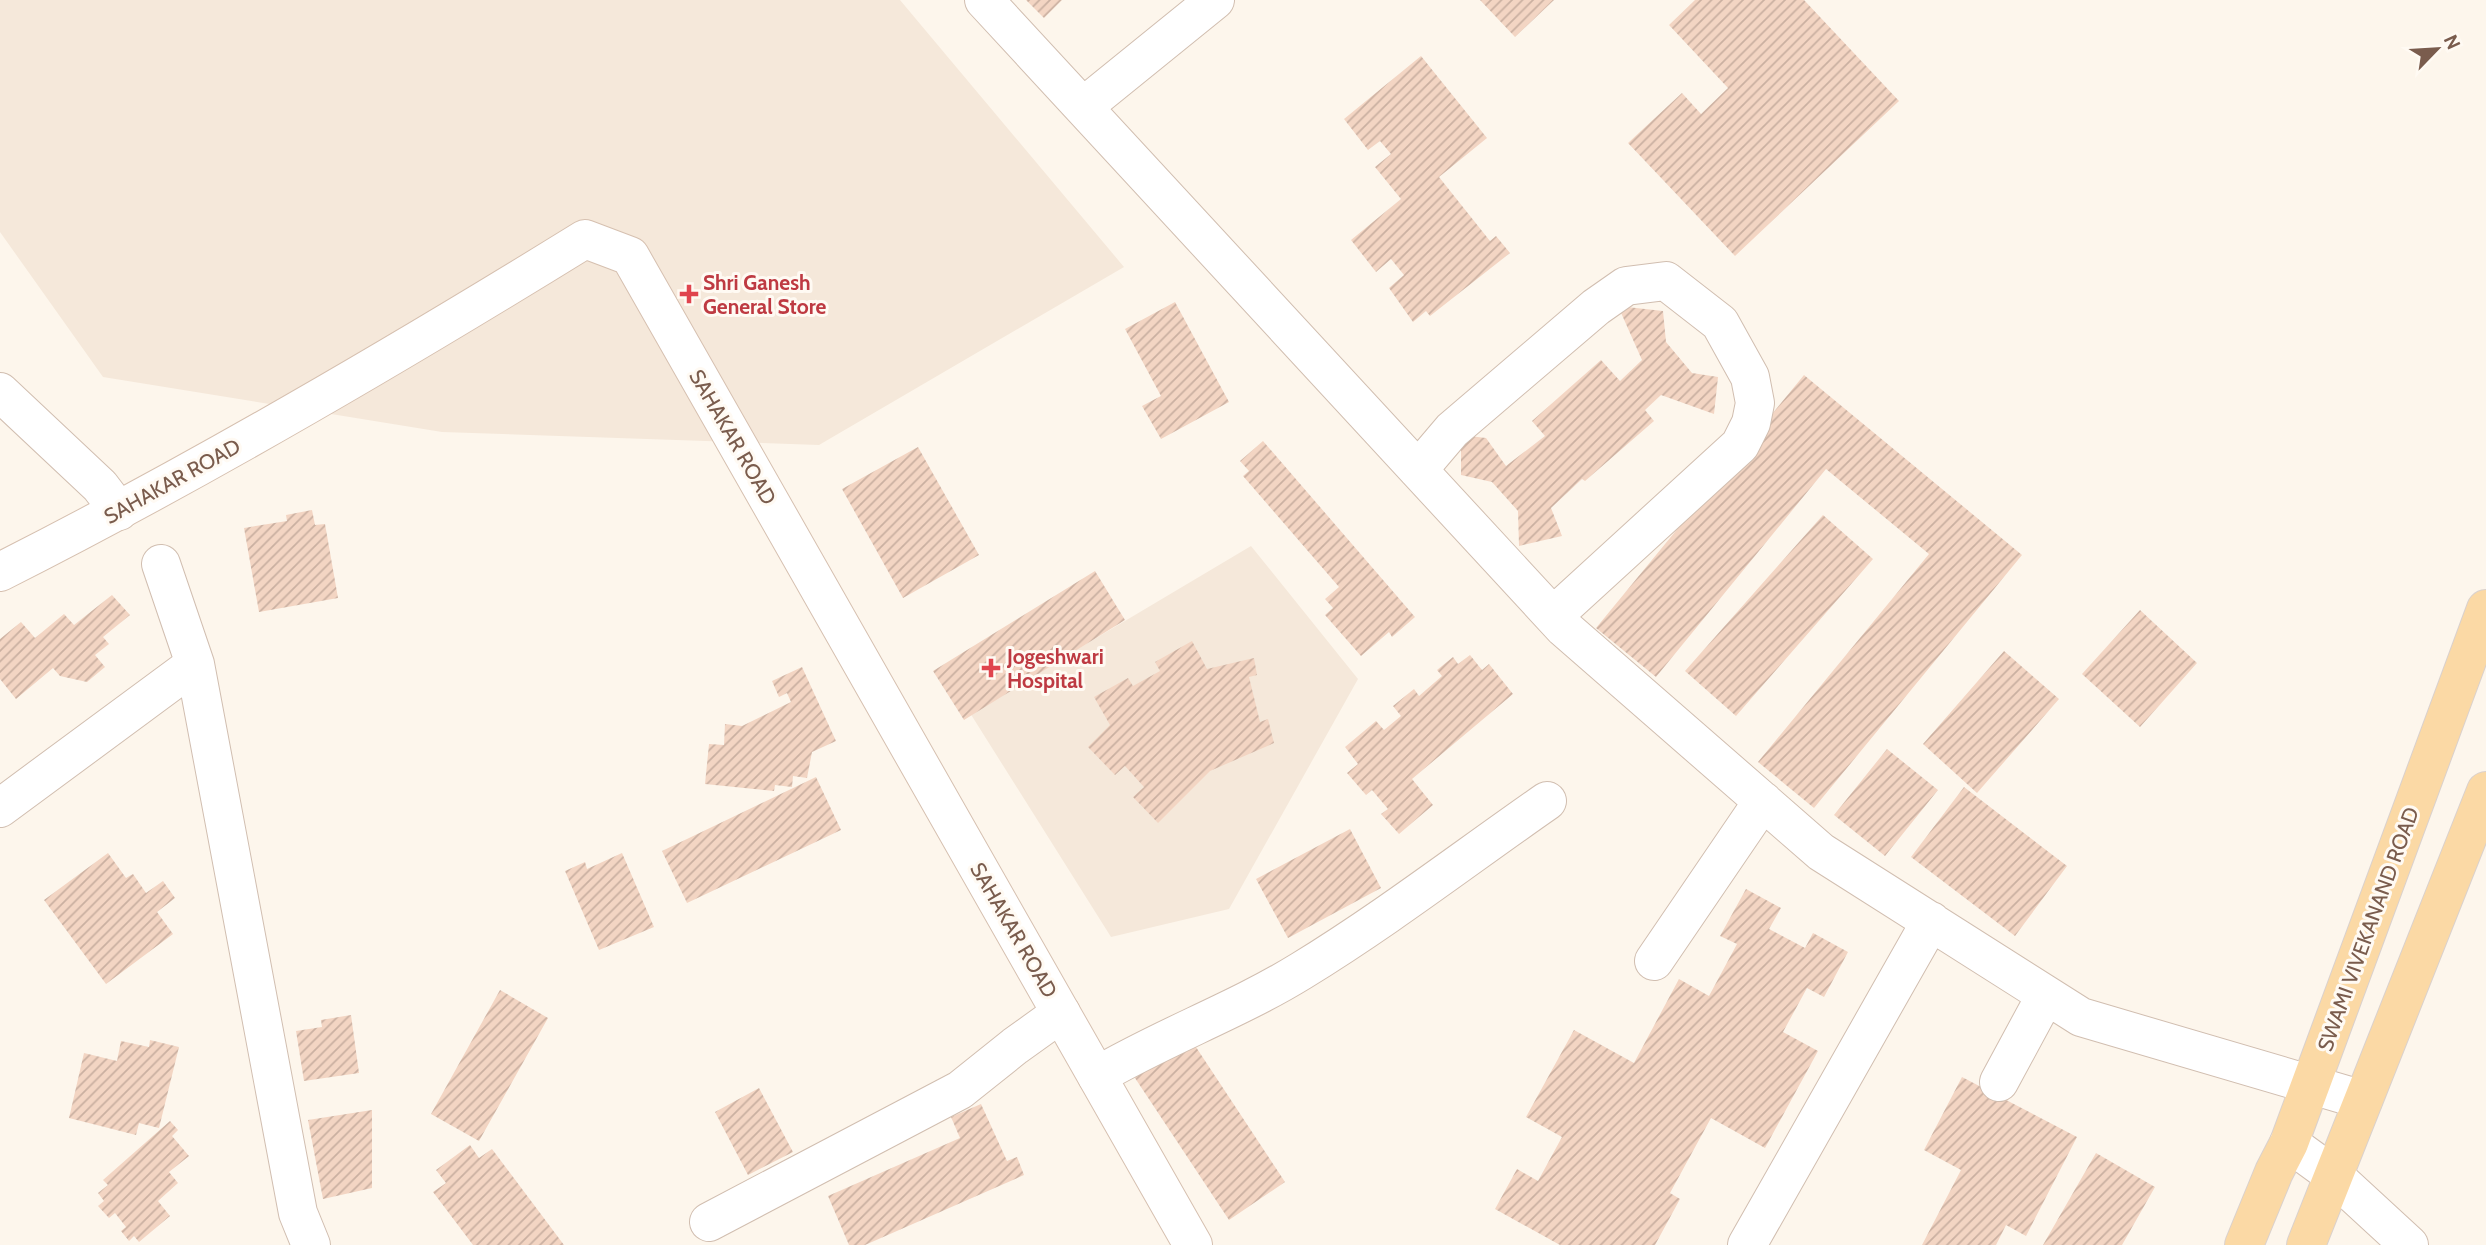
<svg xmlns="http://www.w3.org/2000/svg" width="2486" height="1245" viewBox="0 0 2486 1245" font-family="Cabin,sans-serif">
  <style>
    .residential { fill: #f5e8da }
    .building { fill: url(#building-hatch) }
    .lines { fill: none; stroke-linecap: round; stroke-linejoin: round }
    .street-casing { stroke: #d1beb0; stroke-width: 40 }
    .secondary-casing { stroke: #d6c0b0; stroke-width: 40 }
    .primary-casing { stroke: #dad1cd; stroke-width: 40 }
    .street { stroke: #fff; stroke-width: 38 }
    .secondary { stroke: #fff; stroke-width: 38 }
    .primary { stroke: #fbd9a5; stroke-width: 38 }
    .health-dot { fill: #e0444e; stroke: #fffaf3; stroke-width: 2.5 }
    .labels { text-anchor: middle; dominant-baseline: central; stroke-width: 6; stroke-linejoin: round; paint-order: stroke }
    .health-label { font-size: 21px; font-weight: bold; fill: #be3a42; stroke: #fffaf3; text-anchor: start }
    .street-label { font-size: 21px; fill: #7a5c4d; stroke: #fffaf3 }
  </style>
  <defs>
    <pattern id="building-hatch" width="6" height="6" patternUnits="userSpaceOnUse" patternTransform="scale(1.75)"><rect width="6" height="6" fill="#f3d5c3"/><path d="M-1 1l2-2M0 6l6-6M5 7l2-2" fill="none" stroke="#cab0a1"/></pattern>
  </defs>
  <rect width="100%" height="100%" fill="#fdf6ec"/>
  <path class="residential" d="M 0,0 L 900,0 L 1124,267 L 819,445 L 442,432 L 103,377 L 0,232 Z
    M 1251,546 L 1358,679 L 1229,909 L 1111,937 L 970,713 Z"/>
  <path class="building" d="M 1026,0 L 1062,0 L 1044,18 Z
    M 1480,0 L 1554,0 L 1515,37 Z
    M 1695,0 L 1804,0 L 1899,101 L 1735,256 L 1628,143 L 1682,93 L 1701,114 L 1728,88 L 1669,25 Z
    M 1421,56 L 1487,138 L 1439,177 L 1490,241 L 1496,236 L 1510,253 L 1430,316 L 1426,311 L 1413,322 L 1389,288 L 1404,275 L 1391,259 L 1376,272 L 1351,240 L 1401,199 L 1375,167 L 1391,154 L 1380,141 L 1368,150 L 1344,119 Z
    M 1175,302 L 1229,402 L 1161,439 L 1142,406 L 1161,396 L 1125,329 Z
    M 1618,306 L 1663,311 L 1666,342 L 1692,373 L 1718,377 L 1714,414 L 1661,395 L 1645,410 L 1654,421 L 1585,481 L 1582,479 L 1551,508 L 1562,536 L 1519,546 L 1518,511 L 1492,482 L 1461,475 L 1461,435 L 1486,438 L 1506,466 L 1545,436 L 1532,421 L 1601,360 L 1620,381 L 1642,360 Z
    M 1804,375 L 2022,555 L 1814,808 L 1758,762 L 1929,554 L 1826,469 L 1656,677 L 1596,628 Z
    M 1263,441 L 1415,617 L 1392,637 L 1389,632 L 1361,656 L 1325,615 L 1333,608 L 1325,599 L 1339,587 L 1243,476 L 1249,471 L 1240,461 Z
    M 918,447 L 979,555 L 903,598 L 842,489 Z
    M 312,510 L 315,525 L 325,524 L 338,598 L 259,612 L 244,528 L 287,521 L 286,515 Z
    M 1823,515 L 1873,559 L 1736,716 L 1685,671 Z
    M 1095,571 L 1125,620 L 964,720 L 933,671 Z
    M 112,595 L 130,615 L 103,637 L 109,644 L 95,655 L 105,667 L 87,682 L 60,676 L 53,668 L 16,699 L 0,679 L 0,639 L 21,622 L 35,638 L 64,614 L 74,625 Z
    M 2140,610 L 2197,663 L 2140,727 L 2082,674 Z
    M 1192,641 L 1207,669 L 1254,658 L 1257,675 L 1249,677 L 1260,722 L 1268,719 L 1274,743 L 1210,771 L 1158,823 L 1133,797 L 1144,787 L 1125,766 L 1115,775 L 1088,747 L 1110,725 L 1094,697 L 1128,678 L 1133,686 L 1160,671 L 1155,662 Z
    M 2004,651 L 2059,699 L 1977,793 L 1923,744 Z
    M 1470,655 L 1482,670 L 1489,664 L 1513,694 L 1412,779 L 1433,805 L 1399,834 L 1381,814 L 1388,809 L 1372,790 L 1366,795 L 1347,773 L 1358,764 L 1345,747 L 1376,721 L 1384,730 L 1401,716 L 1393,706 L 1414,689 L 1419,696 L 1442,676 L 1437,670 L 1453,657 L 1458,664 Z
    M 802,667 L 836,741 L 812,752 L 807,778 L 793,776 L 792,787 L 775,785 L 774,791 L 705,784 L 709,744 L 724,745 L 725,724 L 742,726 L 791,702 L 787,693 L 779,697 L 772,681 Z
    M 1887,749 L 1938,790 L 1885,856 L 1834,815 Z
    M 816,777 L 841,830 L 687,903 L 662,851 Z
    M 1964,787 L 2067,866 L 2015,936 L 1911,857 Z
    M 1350,829 L 1381,888 L 1288,938 L 1256,879 Z
    M 108,853 L 126,878 L 133,874 L 146,893 L 163,881 L 175,898 L 157,912 L 173,934 L 106,984 L 44,900 Z
    M 622,853 L 654,927 L 599,950 L 565,871 L 585,862 L 587,869 Z
    M 1746,889 L 1781,908 L 1769,929 L 1805,948 L 1813,933 L 1848,952 L 1824,997 L 1807,988 L 1783,1032 L 1818,1051 L 1765,1148 L 1711,1118 L 1670,1193 L 1680,1199 L 1655,1245 L 1560,1245 L 1495,1209 L 1517,1169 L 1538,1181 L 1562,1137 L 1526,1117 L 1574,1030 L 1634,1063 L 1679,979 L 1709,996 L 1737,944 L 1720,936 Z
    M 500,990 L 548,1018 L 479,1141 L 431,1114 Z
    M 351,1015 L 359,1073 L 304,1081 L 296,1031 L 322,1027 L 321,1020 Z
    M 1190,1038 L 1285,1182 L 1229,1220 L 1133,1075 Z
    M 150,1040 L 179,1047 L 159,1128 L 139,1123 L 136,1135 L 69,1118 L 84,1053 L 117,1061 L 121,1041 L 149,1047 Z
    M 1962,1077 L 2077,1137 L 2026,1236 L 2006,1225 L 1996,1245 L 1922,1245 L 1961,1170 L 1924,1150 Z
    M 759,1088 L 793,1152 L 748,1175 L 715,1112 Z
    M 981,1104 L 1007,1161 L 1017,1157 L 1024,1175 L 865,1245 L 849,1245 L 828,1196 L 960,1138 L 951,1117 Z
    M 372,1110 L 372,1188 L 323,1199 L 308,1120 Z
    M 170,1121 L 178,1130 L 172,1136 L 189,1156 L 169,1172 L 178,1183 L 158,1201 L 170,1216 L 139,1242 L 134,1236 L 129,1241 L 121,1231 L 126,1227 L 115,1213 L 109,1218 L 98,1206 L 104,1201 L 98,1193 L 108,1185 L 103,1180 Z
    M 470,1145 L 479,1158 L 492,1149 L 564,1245 L 473,1245 L 433,1192 L 446,1183 L 436,1170 Z
    M 2096,1153 L 2155,1187 L 2122,1245 L 2043,1245 Z"/>
  <g class="lines">
    <defs>
      <path id="street" d="M 984,0 L 1564,628 L 1821,852 L 2081,1017 L 2363,1100
        M 1083,107 L 1215,0
        M 0,392 L 100,486 L 119,511
        M 1418,470 L 1452,430 L 1596,307 L 1626,286 L 1666,281 L 1720,323 L 1750,377 L 1755,403 L 1751,423 L 1740,445 L 1553,616
        M 161,564 L 195,664 L 298,1213 L 311,1245
        M 0,808 L 195,664
        M 1654,961 L 1763,801
        M 1097,1076 C 1163,1037 1236,1011 1301,971 C 1386,919 1465,858 1547,801
        M 1999,1082 L 2046,995
        M 2289,1143 L 2333,1175 L 2409,1245
        M 709,1222 L 960,1090 L 1015,1046 L 1061,1013
        M 1747,1245 L 1931,921"/>
      <path id="secondary" d="M 0,572 C 200,471 394,357 585,239 L 630,256 L 1193,1245"/>
      <path id="primary" d="M 2244,1245 L 2274,1172 L 2289,1143 L 2486,609
        M 2306,1245 L 2486,791"/>
    </defs>
    <use href="#street" class="street-casing"/>
    <use href="#secondary" class="secondary-casing"/>
    <use href="#primary" class="primary-casing"/>
    <use href="#street" class="street"/>
    <use href="#secondary" class="secondary"/>
    <use href="#primary" class="primary"/>
  </g>
  <g class="health-dot">
    <path d="M685.5 283.5h7v7h7v7h-7v7h-7v-7h-7v-7h7z"/>
    <path d="M987.5 657.5h7v7h7v7h-7v7h-7v-7h-7v-7h7z"/>
  </g>
  <g class="labels">
    <g class="health-label">
      <text x="703" y="282">Shri Ganesh<tspan x="703" dy="24">General Store</tspan></text>
      <text x="1007" y="656">Jogeshwari<tspan x="1007" dy="24">Hospital</tspan></text>
    </g>
    <g class="street-label">
      <text transform="translate(733 437) rotate(60)">SAHAKAR ROAD</text>
      <text transform="translate(172 481) rotate(-29)">SAHAKAR ROAD</text>
      <text transform="translate(2368 929) rotate(-70)">SWAMI VIVEKANAND ROAD</text>
      <text transform="translate(1014 930) rotate(60)">SAHAKAR ROAD</text>
    </g>
  </g>
  <g transform="translate(2437 49) rotate(65)" stroke="#fffaf3" stroke-width="5" paint-order="stroke">
  <path d="M0-5L12 26L0 18L-12 26Z" fill="#7a5c4d"/>
  <text y="-10" font-size="19" font-weight="bold" text-anchor="middle" fill="#7a5c4d">N</text>
  </g>
</svg>
